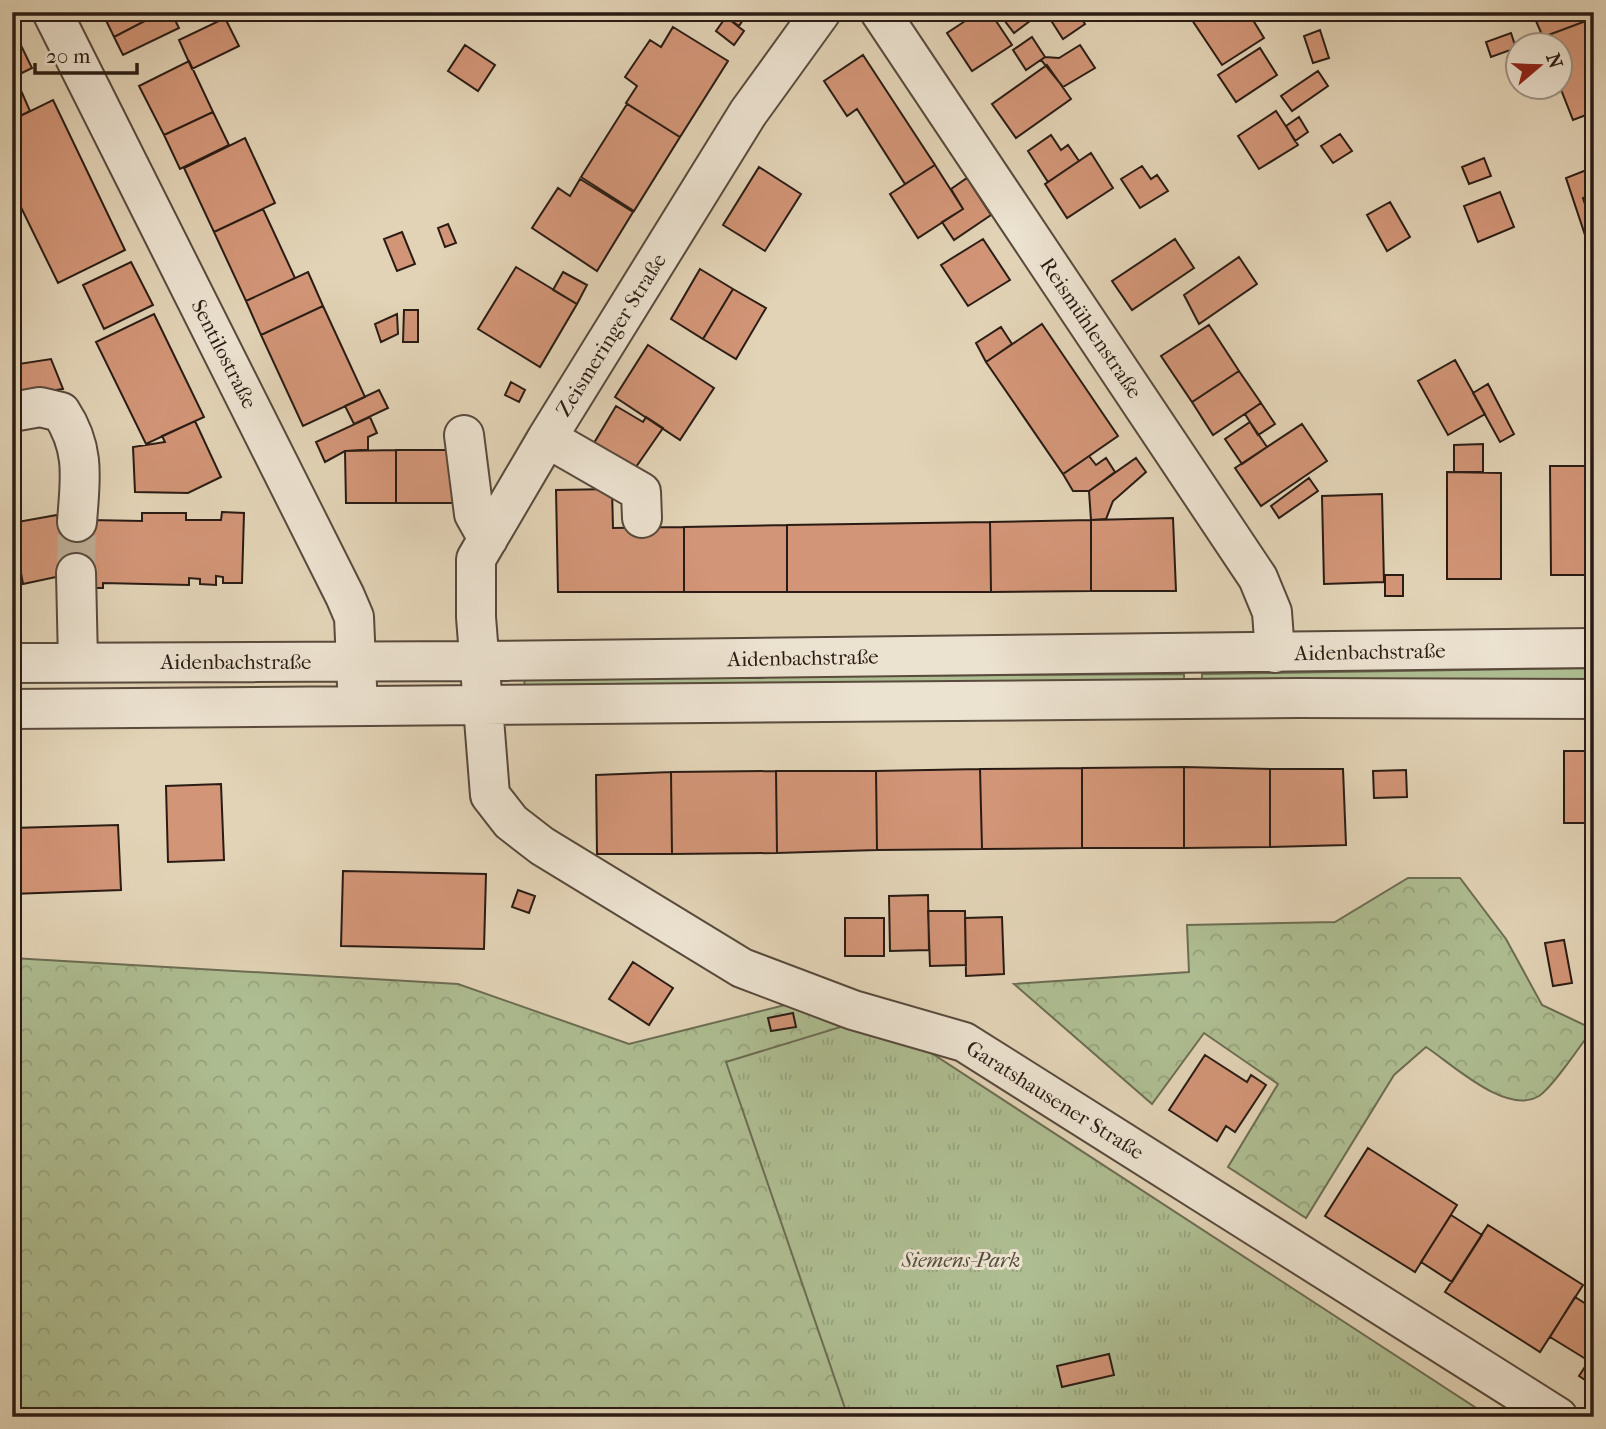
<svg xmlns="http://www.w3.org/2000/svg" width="1606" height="1429" viewBox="0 0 1606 1429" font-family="'IM FELL French Canon',serif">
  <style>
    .green { fill: #aebe92; stroke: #6c6d53; stroke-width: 2 }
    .forest { fill: url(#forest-crowns); stroke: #6c6d53; stroke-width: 2 }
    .park { fill: url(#park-tufts); stroke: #6c6d53; stroke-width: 2 }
    .building { fill: #d29577; stroke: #2a1c14; stroke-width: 2 }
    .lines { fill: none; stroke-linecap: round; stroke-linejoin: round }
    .minor-tunnel { stroke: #bdae96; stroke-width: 38; stroke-dasharray: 38 19; stroke-linecap: butt }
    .minor-casing { stroke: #584a3c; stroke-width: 42 }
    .minor { stroke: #ece2d0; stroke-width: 38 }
    .labels { text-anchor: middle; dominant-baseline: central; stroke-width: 6; stroke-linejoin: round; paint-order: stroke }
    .street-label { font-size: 21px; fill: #2a1c14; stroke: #ece2d0 }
    .park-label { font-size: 21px; font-style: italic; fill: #524d3a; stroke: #ece2d0 }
  </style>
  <defs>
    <pattern id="forest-crowns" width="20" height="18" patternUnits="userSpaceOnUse" patternTransform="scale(1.75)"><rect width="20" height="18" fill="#aebe92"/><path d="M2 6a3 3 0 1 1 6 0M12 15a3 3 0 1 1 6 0" fill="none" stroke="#96a37d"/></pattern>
    <pattern id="park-tufts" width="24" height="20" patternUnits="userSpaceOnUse" patternTransform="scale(1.75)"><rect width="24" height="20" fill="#aebe92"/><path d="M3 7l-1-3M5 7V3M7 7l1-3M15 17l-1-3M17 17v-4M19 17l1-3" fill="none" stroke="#96a37d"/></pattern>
  </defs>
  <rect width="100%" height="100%" fill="#e2d3b6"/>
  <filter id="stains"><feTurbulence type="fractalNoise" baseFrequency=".00286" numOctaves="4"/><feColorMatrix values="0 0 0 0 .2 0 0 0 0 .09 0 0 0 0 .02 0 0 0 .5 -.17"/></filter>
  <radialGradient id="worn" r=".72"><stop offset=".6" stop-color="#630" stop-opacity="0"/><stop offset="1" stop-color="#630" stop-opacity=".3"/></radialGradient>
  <path class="green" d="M 1594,668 L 1594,679 L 1202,684 L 1202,674 Z
    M 1184,674 L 1184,684 L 525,689 L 524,678 Z"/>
  <path class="forest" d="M 1408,878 L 1460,878 L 1506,939 L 1542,1005 L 1593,1029 C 1581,1044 1554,1086 1539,1096 C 1506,1116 1451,1063 1426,1047 L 1394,1075 L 1306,1218 L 1228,1167 L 1278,1084 L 1204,1033 L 1152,1104 L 1014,984 L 1189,972 L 1187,925 L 1335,922 Z
    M 12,958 L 458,984 L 629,1044 L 785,1005 L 837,1018 L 1490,1417 L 12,1417 Z"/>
  <path class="park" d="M 847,1025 L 919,1045 L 1490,1417 L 848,1417 L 726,1062 Z"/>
  <path class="building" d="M 102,12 L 162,12 L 114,37 Z
    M 162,12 L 171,12 L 179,28 L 123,55 L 114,37 Z
    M 719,12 L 748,12 L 739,26 Z
    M 979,12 L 990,12 L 1012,45 L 972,71 L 947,33 Z
    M 998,12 L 1042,12 L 1014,33 Z
    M 1066,12 L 1077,12 L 1085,24 L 1063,39 L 1052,22 Z
    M 1198,12 L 1248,12 L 1264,38 L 1222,65 L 1190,17 Z
    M 1532,12 L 1594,12 L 1594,18 L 1543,37 Z
    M 726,17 L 744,31 L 734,45 L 716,31 Z
    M 225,18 L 239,46 L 192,69 L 179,40 Z
    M 1594,18 L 1594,112 L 1573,120 L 1560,87 L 1560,46 L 1546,46 L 1543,37 Z
    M 12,27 L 32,68 L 12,78 Z
    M 673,27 L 728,61 L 680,137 L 626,103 L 637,86 L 625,77 L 650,40 L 661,47 Z
    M 1320,30 L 1329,58 L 1313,63 L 1304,36 Z
    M 1511,33 L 1516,48 L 1491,57 L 1486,42 Z
    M 1032,37 L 1045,57 L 1026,70 L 1013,50 Z
    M 465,45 L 495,65 L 478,91 L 448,71 Z
    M 1080,45 L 1095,68 L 1063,87 L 1041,60 L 1045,57 L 1059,58 Z
    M 1260,48 L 1277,75 L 1236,102 L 1218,75 Z
    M 863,55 L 935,165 L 905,184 L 857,109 L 847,116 L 824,81 Z
    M 189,61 L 213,112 L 164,135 L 139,86 Z
    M 1047,65 L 1071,99 L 1016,138 L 992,104 Z
    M 1318,71 L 1328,86 L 1292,111 L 1281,96 Z
    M 15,77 L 30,111 L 12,120 L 12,78 Z
    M 53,100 L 125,250 L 58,283 L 12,189 L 12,120 Z
    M 627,104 L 680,137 L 634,211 L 581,177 Z
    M 1276,111 L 1298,145 L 1259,169 L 1238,136 Z
    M 213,112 L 229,145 L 180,169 L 164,135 Z
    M 1299,117 L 1308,132 L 1295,141 L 1286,126 Z
    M 1340,134 L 1352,151 L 1333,163 L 1321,146 Z
    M 1051,135 L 1061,150 L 1068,145 L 1079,161 L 1048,182 L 1028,151 Z
    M 245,138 L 275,203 L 214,232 L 184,168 Z
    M 1091,153 L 1113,188 L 1067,218 L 1045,184 Z
    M 1484,158 L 1491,176 L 1469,184 L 1462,167 Z
    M 935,165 L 963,209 L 918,238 L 890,194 Z
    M 1142,166 L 1151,179 L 1157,175 L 1168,191 L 1140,208 L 1121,179 Z
    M 759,167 L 801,194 L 765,251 L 723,225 Z
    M 1594,167 L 1594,194 L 1583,198 L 1594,231 L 1585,235 L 1566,178 Z
    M 967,178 L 991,215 L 954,240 L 942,222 L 963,209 L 951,189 Z
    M 580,179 L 633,212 L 597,271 L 532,228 L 558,188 L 570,196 Z
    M 1500,192 L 1514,227 L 1478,242 L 1464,206 Z
    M 1594,194 L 1594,227 L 1583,198 Z
    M 1390,202 L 1410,237 L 1387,251 L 1367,215 Z
    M 263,209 L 295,278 L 246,301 L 214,232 Z
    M 448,224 L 456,243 L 445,247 L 438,228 Z
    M 402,232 L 415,264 L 397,271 L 384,239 Z
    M 983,239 L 1010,280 L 968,306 L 941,265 Z
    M 1175,239 L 1194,268 L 1132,310 L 1112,281 Z
    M 1239,257 L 1257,284 L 1199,324 L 1184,295 Z
    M 131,262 L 153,305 L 104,329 L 83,285 Z
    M 516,267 L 577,304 L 540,367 L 478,329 Z
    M 700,269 L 733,289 L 703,339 L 671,319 Z
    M 308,272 L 323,306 L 261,335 L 246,301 Z
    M 563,272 L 587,285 L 577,304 L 553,290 Z
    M 733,289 L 766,308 L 736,359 L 703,339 Z
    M 323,306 L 365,397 L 303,426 L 261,335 Z
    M 404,310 L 418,310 L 418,342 L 403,342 Z
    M 154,314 L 204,417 L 146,444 L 96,342 Z
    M 397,314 L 398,334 L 381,342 L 375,324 Z
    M 1042,324 L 1118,436 L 1063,474 L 986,362 Z
    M 1209,325 L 1239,371 L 1192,402 L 1161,356 Z
    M 1001,327 L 1012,344 L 986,362 L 976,343 Z
    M 648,345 L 714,388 L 680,440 L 615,397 Z
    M 51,359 L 63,389 L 12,396 L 12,365 Z
    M 1455,360 L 1485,414 L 1448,435 L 1418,381 Z
    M 1239,371 L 1261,403 L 1213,435 L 1192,402 Z
    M 511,382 L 525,390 L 519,402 L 505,395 Z
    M 1488,384 L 1514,434 L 1500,442 L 1473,393 Z
    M 379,390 L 388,408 L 354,424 L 345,406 Z
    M 1261,403 L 1275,424 L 1258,435 L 1245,414 Z
    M 616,406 L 643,422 L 646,417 L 663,428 L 636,467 L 594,443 Z
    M 370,417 L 377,433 L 368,437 L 368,450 L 345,451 L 325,462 L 316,442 Z
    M 195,421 L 221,477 L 188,493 L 135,492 L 133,447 L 165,442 L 162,436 Z
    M 1250,422 L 1267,447 L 1242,464 L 1225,439 Z
    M 1302,424 L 1327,461 L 1261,506 L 1235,468 Z
    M 1483,444 L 1483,472 L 1454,472 L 1454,445 Z
    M 396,450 L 453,450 L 453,503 L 396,503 Z
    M 396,450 L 396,503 L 346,503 L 345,451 Z
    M 1089,456 L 1096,465 L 1106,458 L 1115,472 L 1089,491 L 1073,491 L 1063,474 Z
    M 1136,458 L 1146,472 L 1113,501 L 1106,519 L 1091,520 L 1089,491 Z
    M 1550,466 L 1594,466 L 1594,575 L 1551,575 Z
    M 1447,472 L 1501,473 L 1501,579 L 1447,579 Z
    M 1309,478 L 1318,491 L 1279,518 L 1271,506 Z
    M 612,489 L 613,528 L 684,527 L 684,592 L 558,592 L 556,490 Z
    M 1382,494 L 1384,582 L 1324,584 L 1322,496 Z
    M 222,512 L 244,513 L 242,583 L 223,583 L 223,577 L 216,576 L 216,585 L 200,584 L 200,579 L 189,578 L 189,585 L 103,583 L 103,588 L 89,588 L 90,520 L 142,521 L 142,513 L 186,513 L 186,520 L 221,520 Z
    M 57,515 L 59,526 L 90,520 L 89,570 L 23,584 L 12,523 Z
    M 1173,518 L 1176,591 L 1091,591 L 1091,520 Z
    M 1091,520 L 1091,591 L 991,592 L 990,522 Z
    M 990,522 L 991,592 L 787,592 L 787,525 Z
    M 787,525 L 787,592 L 684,592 L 684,527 Z
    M 12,533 L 21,571 L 12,573 Z
    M 1385,575 L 1403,575 L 1403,596 L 1385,596 Z
    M 1564,751 L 1594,751 L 1594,823 L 1564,823 Z
    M 1184,767 L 1270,769 L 1270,847 L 1184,848 Z
    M 1184,767 L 1184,848 L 1082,848 L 1082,768 Z
    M 1082,768 L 1082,848 L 982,849 L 980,769 Z
    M 980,769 L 982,849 L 877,850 L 876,771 Z
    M 1270,769 L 1343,769 L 1346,845 L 1270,847 Z
    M 1406,770 L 1407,797 L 1374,798 L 1373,771 Z
    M 776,771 L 876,771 L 877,850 L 777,853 Z
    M 776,771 L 777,853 L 672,854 L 671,772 Z
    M 671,772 L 672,854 L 597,854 L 596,775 Z
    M 221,784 L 224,860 L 168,862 L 166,786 Z
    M 118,825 L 121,890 L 12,894 L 12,828 Z
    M 343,871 L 486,874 L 484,949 L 341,946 Z
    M 518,890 L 535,896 L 529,913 L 512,907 Z
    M 928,895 L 929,950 L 890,951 L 889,896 Z
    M 928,911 L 965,911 L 966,965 L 930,966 Z
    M 1002,917 L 1004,974 L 966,976 L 965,918 Z
    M 845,918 L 884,918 L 884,956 L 845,956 Z
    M 1564,940 L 1572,983 L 1553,986 L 1545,943 Z
    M 633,962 L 673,988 L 649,1025 L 609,999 Z
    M 793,1013 L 796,1027 L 771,1031 L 768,1018 Z
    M 1205,1055 L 1247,1082 L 1251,1075 L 1266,1085 L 1235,1132 L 1226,1126 L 1217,1141 L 1169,1110 Z
    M 1368,1148 L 1457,1205 L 1415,1272 L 1325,1216 Z
    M 1451,1215 L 1482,1235 L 1452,1282 L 1421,1262 Z
    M 1488,1225 L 1583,1285 L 1540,1352 L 1445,1292 Z
    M 1575,1297 L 1594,1309 L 1594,1353 L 1589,1361 L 1550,1337 Z
    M 1594,1353 L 1594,1386 L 1579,1376 Z
    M 1109,1354 L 1114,1375 L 1062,1387 L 1057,1366 Z"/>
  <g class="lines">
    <path class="minor-tunnel" d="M 76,573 L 77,522"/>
    <defs>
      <path id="minor" d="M 52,12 L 345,596 L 354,617 L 357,686
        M 821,12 L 748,113 L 547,438 L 476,559 L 476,617 L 490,795 L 511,822 L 542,846 L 742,968 L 853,1010 L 964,1042 L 1558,1417
        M 880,12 L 1258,578 L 1272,612 L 1275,653
        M 12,412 L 40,407 L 61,412 C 86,450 80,480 77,522
        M 464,435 L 474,514 L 488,539
        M 547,438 L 641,492 L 642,518
        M 76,573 L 78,662
        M 12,663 L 478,661 L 1594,648
        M 12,709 L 1298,698 L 1594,699"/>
    </defs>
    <use href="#minor" class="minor-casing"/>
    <use href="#minor" class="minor"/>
  </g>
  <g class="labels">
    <g class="street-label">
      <text transform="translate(1091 328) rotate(56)">Reismühlenstraße</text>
      <text transform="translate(611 335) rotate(-58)">Zeismeringer Straße</text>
      <text transform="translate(224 354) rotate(63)">Sentilostraße</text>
      <text transform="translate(1370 652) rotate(-1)">Aidenbachstraße</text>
      <text transform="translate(803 658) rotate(-1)">Aidenbachstraße</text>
      <text x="236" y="662">Aidenbachstraße</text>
      <text transform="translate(1055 1100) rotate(32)">Garatshausener Straße</text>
    </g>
    <g class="park-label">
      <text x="961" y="1260">Siemens-Park</text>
    </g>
  </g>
  <rect width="1606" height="1429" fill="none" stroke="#e2d3b6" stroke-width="42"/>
  <rect x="14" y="14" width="1578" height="1401" fill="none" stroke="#2a1c14" stroke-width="3.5"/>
  <rect x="21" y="21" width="1564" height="1387" fill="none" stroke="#2a1c14" stroke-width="2"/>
  <g transform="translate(1539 66) rotate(71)"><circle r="33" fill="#ece2d0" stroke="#9e9385" stroke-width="2"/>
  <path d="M0-5L12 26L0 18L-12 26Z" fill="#8f2418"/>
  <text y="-10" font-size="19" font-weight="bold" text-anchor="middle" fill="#2a1c14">N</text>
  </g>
  <path d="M35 63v10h102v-10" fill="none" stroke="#2a1c14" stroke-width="3.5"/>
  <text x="46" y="63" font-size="21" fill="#2a1c14" stroke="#ece2d0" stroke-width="5" paint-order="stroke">20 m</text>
  <rect width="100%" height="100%" filter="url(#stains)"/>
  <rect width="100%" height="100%" fill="url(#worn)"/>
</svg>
